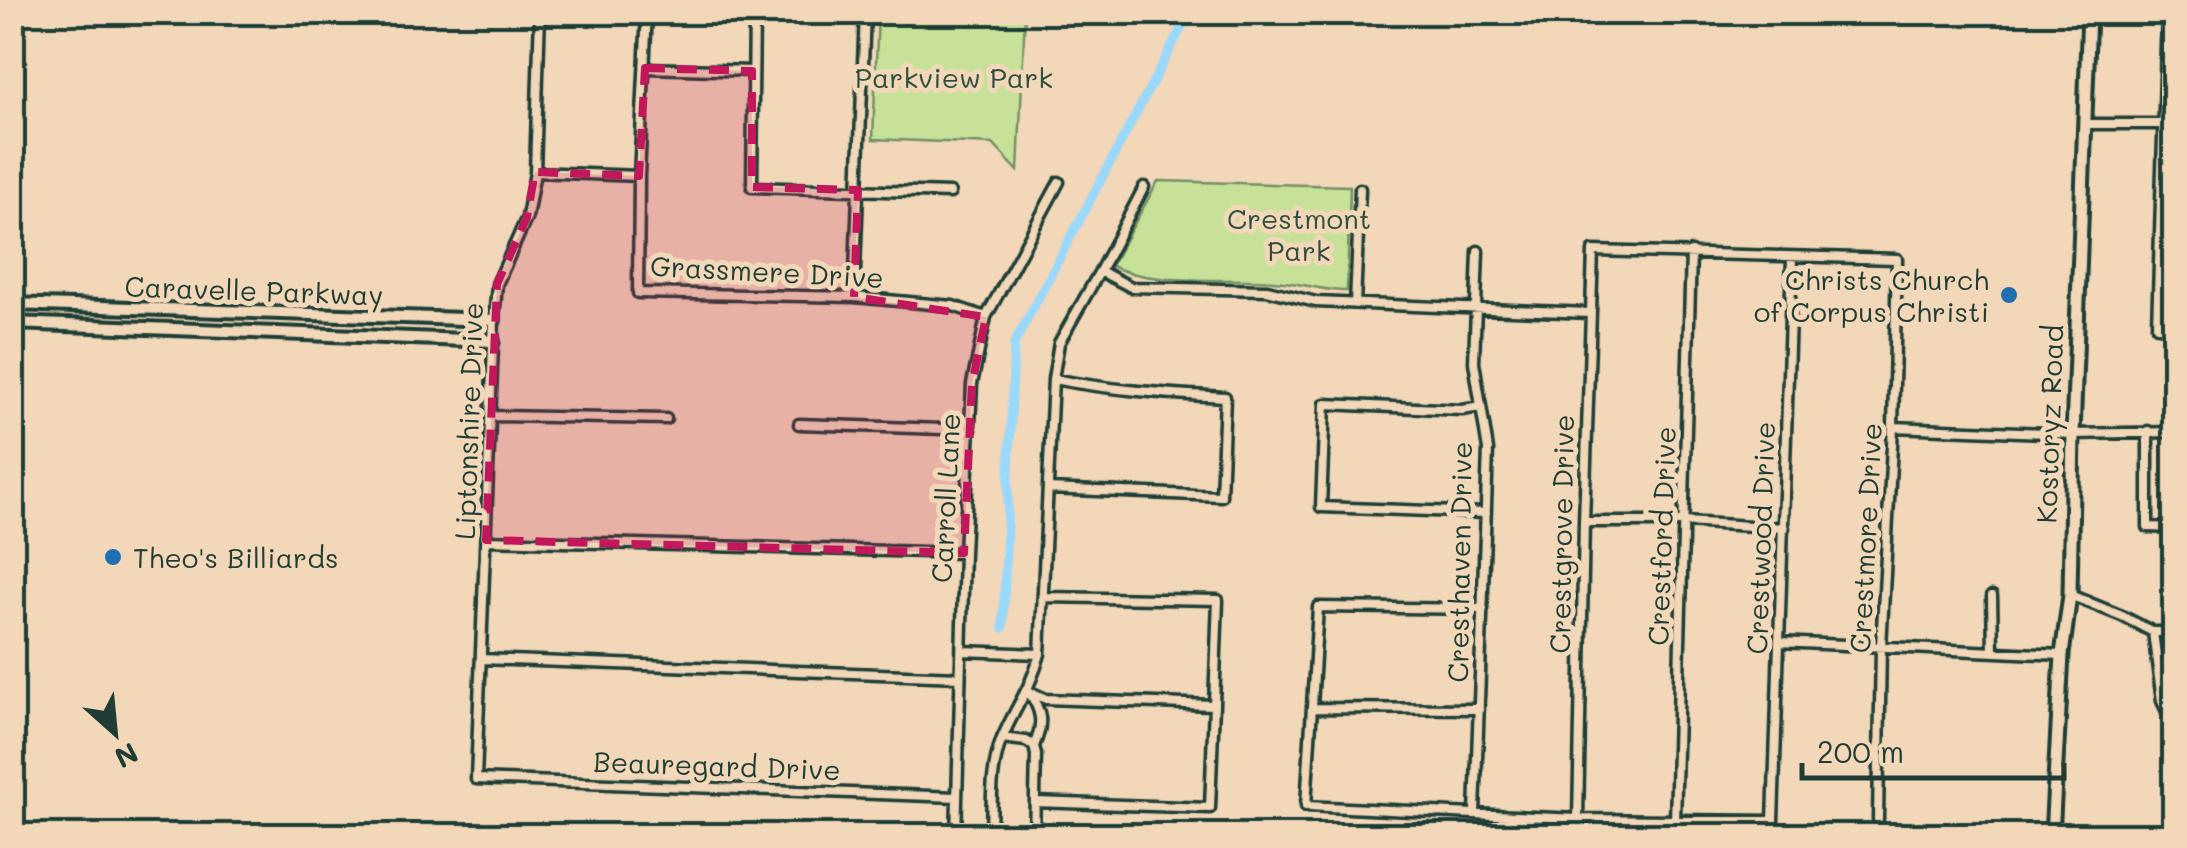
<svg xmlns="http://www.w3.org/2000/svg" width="2187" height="848" viewBox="0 0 2187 848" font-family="Mali,sans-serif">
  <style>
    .green { fill: #c7e298; stroke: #739066; stroke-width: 2.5 }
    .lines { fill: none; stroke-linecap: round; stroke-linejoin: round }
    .canal { stroke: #9ad9fb; stroke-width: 9 }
    .minor-casing { stroke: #1f3d34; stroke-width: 15 }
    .tertiary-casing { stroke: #1f3d34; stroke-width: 18 }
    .secondary-casing { stroke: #1f3d34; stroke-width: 19 }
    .minor { stroke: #f2d7b9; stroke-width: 8 }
    .tertiary { stroke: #f2d7b9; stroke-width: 10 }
    .secondary { stroke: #f2d7b9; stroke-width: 11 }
    .marked { fill: #c2185b; fill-opacity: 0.2; stroke: #c2185b; stroke-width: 8; stroke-dasharray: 20 12; stroke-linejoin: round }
    .poi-dot { fill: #1f6fb2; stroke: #f2d7b9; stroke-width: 4 }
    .labels { text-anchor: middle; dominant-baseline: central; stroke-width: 10; stroke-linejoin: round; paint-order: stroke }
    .park-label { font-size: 28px; fill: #304e3e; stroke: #f2d7b9 }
    .street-label { font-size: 28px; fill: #1f3d34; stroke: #f2d7b9 }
    .poi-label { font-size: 28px; fill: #1f3d34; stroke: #f2d7b9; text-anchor: end }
  </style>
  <rect width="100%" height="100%" fill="#f2d7b9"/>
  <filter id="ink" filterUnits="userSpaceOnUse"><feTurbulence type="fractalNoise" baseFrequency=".01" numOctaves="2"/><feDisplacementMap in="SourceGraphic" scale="20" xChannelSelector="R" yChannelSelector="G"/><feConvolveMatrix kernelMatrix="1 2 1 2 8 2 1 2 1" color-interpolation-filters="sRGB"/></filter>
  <g filter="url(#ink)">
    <path class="green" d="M 878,13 L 1025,13 L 1018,171 L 993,144 L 873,139 Z
      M 1158,181 L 1350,186 L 1347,291 C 1325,291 1305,284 1284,282 C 1227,275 1164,289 1111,266 Z"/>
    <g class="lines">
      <path class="canal" d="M 1003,628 L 1014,344 L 1190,12"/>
      <defs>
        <path id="minor" d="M 540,12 L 535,172 L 527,217 L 497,284 L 494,320 L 476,779 L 957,797
          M 647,12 L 639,176 L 638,293 L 854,297 L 953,306 L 986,317
          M 754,12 L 752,187 L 950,193
          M 2167,12 L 2157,326 L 2174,327
          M 645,68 L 752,71
          M 2084,124 L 2174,124
          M 535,172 L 639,176
          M 1100,271 L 1131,287 L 1267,290 L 1316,302 L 1589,313
          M 854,297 L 865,12
          M 1355,304 L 1360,189
          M 1481,407 L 1462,410 L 1325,404 L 1321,507 L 1486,513
          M 490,416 L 666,419
          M 799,424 L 971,430
          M 1893,427 L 2073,434 L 2174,432
          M 2148,431 L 2148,527 L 2174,528
          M 1048,489 L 1221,496 L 1225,397 C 1167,394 1110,390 1053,379
          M 1584,522 L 1685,522 L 1784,528
          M 486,540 L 964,553
          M 2070,595 L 2122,616 L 2153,632 L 2174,632
          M 1992,596 L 1993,651
          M 1483,609 L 1318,607 L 1306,806 L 1578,819 L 1773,821 L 1792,257
          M 2153,632 L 2162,701 L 2174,726
          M 1779,642 L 2062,655
          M 962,651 L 1040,654
          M 481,659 L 960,677
          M 1028,691 L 1046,699 L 1213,705
          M 1028,691 C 1042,711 1044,723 1034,746
          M 1313,708 L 1479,709
          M 1002,738 L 1026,741 L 1034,746 L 1036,755 L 1034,836
          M 1035,802 L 1210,808 L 1218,600 L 1044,597
          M 1475,814 L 1488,450 L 1474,362 L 1478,251
          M 1578,819 L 1584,522 L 1593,251 L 1897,259 L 1893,427 L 1881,647 L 1878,819
          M 1675,821 L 1691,252
          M 956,836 L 964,553 L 972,384 L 986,317 L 1059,182
          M 991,836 C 992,804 990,771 1001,741 C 1013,710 1031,689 1040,654 L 1053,379 L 1059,343 L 1100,271 L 1144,187"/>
        <path id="tertiary" d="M 12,304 L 494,320
          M 12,323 L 493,341"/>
        <path id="secondary" d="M 2052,836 L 2062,655 L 2070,595 L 2073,434 L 2089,12"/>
      </defs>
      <use href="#minor" class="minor-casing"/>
      <use href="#tertiary" class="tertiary-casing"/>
      <use href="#secondary" class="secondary-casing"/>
      <use href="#minor" class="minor"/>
      <use href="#tertiary" class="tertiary"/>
      <use href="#secondary" class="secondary"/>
    </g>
  </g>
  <path class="marked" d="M 645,68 L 752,71 L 752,187 L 858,190 L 854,297 L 986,317 L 972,384 L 964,553 L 486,540 L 497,284 L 527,217 L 535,172 L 639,176 Z"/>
  <g class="poi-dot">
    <circle cx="2009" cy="295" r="10"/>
    <circle cx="113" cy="557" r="10"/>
  </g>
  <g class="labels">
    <g class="park-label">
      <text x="954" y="77">Parkview Park</text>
      <text x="1299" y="218">Crestmont<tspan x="1299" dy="32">Park</tspan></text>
    </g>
    <g class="street-label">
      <text transform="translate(767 271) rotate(3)">Grassmere Drive</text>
      <text transform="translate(254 290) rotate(2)">Caravelle Parkway</text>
      <text transform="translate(468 421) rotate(-88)">Liptonshire Drive</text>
      <text transform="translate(2049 424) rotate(-88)">Kostoryz Road</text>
      <text transform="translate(945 498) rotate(-87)">Carroll Lane</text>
      <text transform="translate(1561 534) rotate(-89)">Crestgrove Drive</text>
      <text transform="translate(1661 536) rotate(-88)">Crestford Drive</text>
      <text transform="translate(1760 538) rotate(-88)">Crestwood Drive</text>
      <text transform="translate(1865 538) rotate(-87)">Crestmore Drive</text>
      <text transform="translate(1459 562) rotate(-89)">Cresthaven Drive</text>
      <text transform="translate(717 765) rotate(2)">Beauregard Drive</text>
    </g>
    <g class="poi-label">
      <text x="1989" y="279">Christs Church<tspan x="1989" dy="32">of Corpus Christi</tspan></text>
      <text x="133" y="557" text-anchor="start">Theo's Billiards</text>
    </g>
  </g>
  <rect width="2187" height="848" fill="none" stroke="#f2d7b9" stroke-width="50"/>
  <rect x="25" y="25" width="2137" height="798" fill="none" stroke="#1f3d34" stroke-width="4" filter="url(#ink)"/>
  <g transform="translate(115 733) rotate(153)" stroke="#f2d7b9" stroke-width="8" paint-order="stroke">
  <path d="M0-8L18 38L0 25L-18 38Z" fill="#1f3d34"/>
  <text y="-15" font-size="28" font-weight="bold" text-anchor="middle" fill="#1f3d34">N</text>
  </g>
  <path d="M1802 763v15h262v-15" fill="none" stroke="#1f3d34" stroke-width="5"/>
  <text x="1817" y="763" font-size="30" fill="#1f3d34" stroke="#f2d7b9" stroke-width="8" paint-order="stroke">200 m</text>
</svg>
